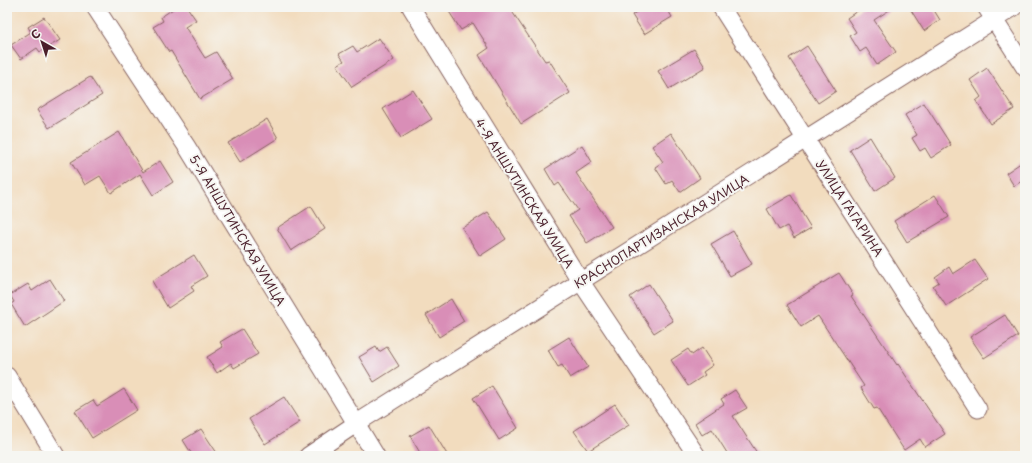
<svg xmlns="http://www.w3.org/2000/svg" width="1032" height="463" viewBox="0 0 1032 463" font-family="'Playpen Sans',sans-serif">
  <style>
    .building { fill: #d98eb7 }
    .lines { fill: none; stroke-linecap: round; stroke-linejoin: round }
    .street-casing { stroke: #85615e; stroke-width: 19 }
    .street { stroke: #fff; stroke-width: 17 }
    .labels { text-anchor: middle; dominant-baseline: central; stroke-width: 4; stroke-linejoin: round; paint-order: stroke }
    .street-label { font-size: 12px; fill: #4a1f2b; stroke: #f6f6f2 }
  </style>
  <rect width="100%" height="100%" fill="#f6f6f2"/>
  <filter id="ink" filterUnits="userSpaceOnUse"><feTurbulence type="fractalNoise" baseFrequency=".025" numOctaves="2"/><feDisplacementMap in="SourceGraphic" scale="8" xChannelSelector="R" yChannelSelector="G"/><feConvolveMatrix kernelMatrix="1 2 1 2 8 2 1 2 1" color-interpolation-filters="sRGB"/></filter>
  <filter id="wash" filterUnits="userSpaceOnUse"><feTurbulence type="fractalNoise" baseFrequency=".012" numOctaves="4" result="noise"/><feDisplacementMap in="SourceGraphic" scale="16" xChannelSelector="R" yChannelSelector="G"/><feGaussianBlur stdDeviation="0.9" result="paint"/><feColorMatrix in="noise" values="0 0 0 0 0 0 0 0 0 0 0 0 0 0 0 0 0 1.4 0 .05"/><feComposite in="paint" operator="in"/></filter>
  <g filter="url(#wash)">
    <rect width="100%" height="100%" fill="#f2dcbe"/>
    <g id="blocks">
      <path class="building" d="M 176,7 L 187,7 L 196,20 L 185,27 L 205,58 L 216,52 L 233,79 L 200,99 L 171,51 L 169,52 L 153,27 L 163,21 L 161,17 Z
        M 446,7 L 509,7 L 545,61 L 549,60 L 570,93 L 521,124 L 479,55 L 489,48 L 473,23 L 461,30 Z
        M 644,7 L 666,7 L 672,17 L 644,34 L 632,15 Z
        M 863,7 L 894,7 L 874,20 L 896,52 L 877,65 L 866,48 L 860,52 L 850,36 L 856,32 L 847,18 Z
        M 909,7 L 932,7 L 940,20 L 924,31 Z
        M 44,17 L 60,40 L 40,52 L 37,48 L 21,59 L 11,45 L 31,32 L 28,27 Z
        M 379,38 L 394,60 L 352,87 L 337,65 L 344,61 L 339,54 L 353,46 L 357,52 Z
        M 807,46 L 836,91 L 818,103 L 789,58 Z
        M 694,49 L 705,67 L 669,89 L 658,71 Z
        M 987,68 L 1014,109 L 991,124 L 976,101 L 981,97 L 970,80 Z
        M 90,77 L 102,95 L 49,128 L 37,110 Z
        M 413,90 L 432,119 L 401,138 L 383,109 Z
        M 924,103 L 951,145 L 931,158 L 925,148 L 920,151 L 912,138 L 917,135 L 905,115 Z
        M 267,119 L 278,138 L 240,162 L 228,143 Z
        M 119,132 L 143,172 L 160,161 L 173,182 L 153,195 L 140,174 L 111,193 L 100,176 L 85,185 L 71,162 Z
        M 671,133 L 700,178 L 680,192 L 672,180 L 666,184 L 655,167 L 663,162 L 652,146 Z
        M 870,137 L 895,178 L 875,191 L 850,150 Z
        M 582,145 L 592,162 L 576,173 L 612,227 L 587,243 L 569,216 L 578,210 L 559,183 L 555,186 L 545,169 Z
        M 1025,160 L 1025,179 L 1014,186 L 1006,173 Z
        M 791,195 L 811,228 L 794,238 L 787,226 L 779,230 L 767,209 Z
        M 935,195 L 949,217 L 907,242 L 894,221 Z
        M 311,206 L 325,229 L 291,251 L 277,228 Z
        M 488,212 L 506,239 L 480,256 L 462,228 Z
        M 733,231 L 752,264 L 730,276 L 711,244 Z
        M 194,255 L 207,276 L 191,286 L 194,291 L 168,308 L 152,281 Z
        M 975,260 L 988,279 L 946,306 L 933,286 L 939,282 L 935,277 L 949,267 L 953,274 Z
        M 839,273 L 853,295 L 851,296 L 897,365 L 898,364 L 945,434 L 925,447 L 920,439 L 904,450 L 877,408 L 874,409 L 861,388 L 864,386 L 818,316 L 801,327 L 787,305 Z
        M 50,279 L 64,301 L 25,327 L 11,304 L 14,302 L 10,295 L 28,284 L 32,291 Z
        M 649,284 L 673,321 L 654,333 L 630,297 Z
        M 451,299 L 464,321 L 439,337 L 426,315 Z
        M 1005,315 L 1018,336 L 984,358 L 970,337 Z
        M 242,329 L 258,354 L 234,368 L 231,363 L 217,373 L 207,357 L 223,347 L 220,342 Z
        M 569,337 L 588,367 L 570,378 L 562,365 L 558,367 L 548,350 Z
        M 376,347 L 379,352 L 387,347 L 399,366 L 374,382 L 359,357 Z
        M 702,348 L 713,365 L 703,372 L 705,375 L 688,386 L 671,360 L 688,349 L 692,355 Z
        M 492,386 L 518,428 L 499,440 L 473,398 Z
        M 124,389 L 137,410 L 92,438 L 75,411 L 93,400 L 97,406 Z
        M 735,390 L 747,408 L 733,416 L 759,456 L 729,456 L 712,429 L 702,435 L 695,423 L 724,404 L 721,399 Z
        M 284,397 L 300,422 L 265,444 L 249,419 Z
        M 615,404 L 629,425 L 588,451 L 574,431 Z
        M 429,425 L 448,456 L 422,456 L 410,436 Z
        M 201,429 L 219,456 L 193,456 L 183,440 Z"/>
    </g>
  </g>
  <g filter="url(#ink)">
    <use href="#blocks" fill-opacity="0" stroke="#85615e" stroke-width="1"/>
    <g class="lines">
      <defs>
        <path id="street" d="M 95,7 L 187,147 L 376,456
          M 411,7 L 581,282 L 697,456
          M 721,7 L 978,409
          M 986,7 L 1025,68
          M 7,376 L 56,456
          M 308,456 L 357,423 L 1014,7"/>
      </defs>
      <use href="#street" class="street-casing"/>
      <use href="#street" class="street"/>
    </g>
  </g>
  <g class="labels">
    <g class="street-label">
      <text transform="translate(525 193) rotate(58)">4-Я АНШУТИНСКАЯ УЛИЦА</text>
      <text transform="translate(850 208) rotate(57)">УЛИЦА ГАГАРИНА</text>
      <text transform="translate(238 230) rotate(59)">5-Я АНШУТИНСКАЯ УЛИЦА</text>
      <text transform="translate(661 231) rotate(-32)">КРАСНОПАРТИЗАНСКАЯ УЛИЦА</text>
    </g>
  </g>
  <rect width="1032" height="463" fill="none" stroke="#f6f6f2" stroke-width="24"/>
  <g transform="translate(42 42) rotate(321)" stroke="#f6f6f2" stroke-width="3" paint-order="stroke">
  <path d="M0-3L7 15L0 10L-7 15Z" fill="#4a1f2b"/>
  <text y="-6" font-size="11" font-weight="bold" text-anchor="middle" fill="#4a1f2b">С</text>
  </g>
</svg>
